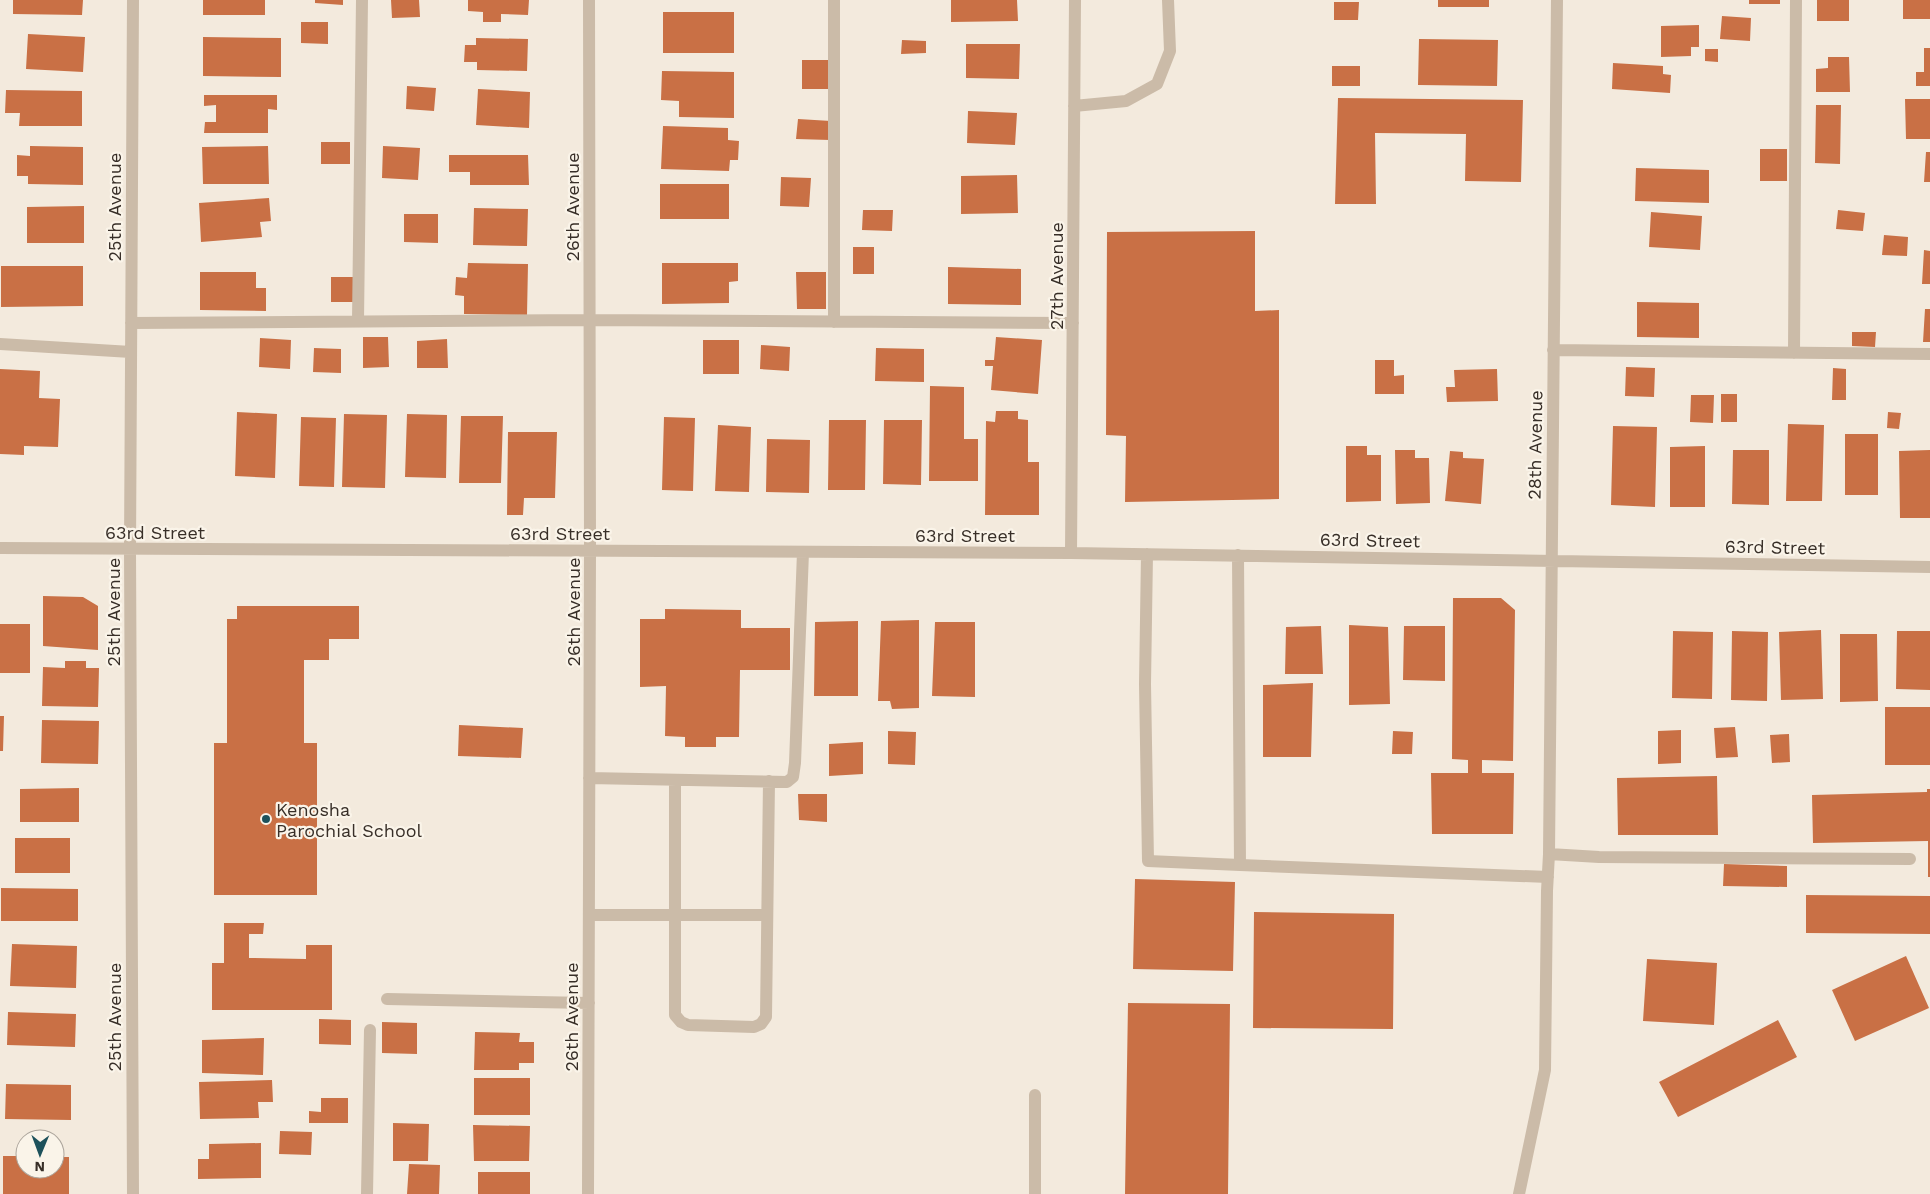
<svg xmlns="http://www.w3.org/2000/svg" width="1930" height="1194" viewBox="0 0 1930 1194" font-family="'Work Sans',sans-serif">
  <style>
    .building { fill: #c97045 }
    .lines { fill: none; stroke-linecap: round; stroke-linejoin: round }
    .minor { stroke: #cbbba8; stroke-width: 12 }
    .poi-dot { fill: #1d515b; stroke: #faf4e9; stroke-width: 2 }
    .labels { text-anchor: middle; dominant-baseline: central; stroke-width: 4.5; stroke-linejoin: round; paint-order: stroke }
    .street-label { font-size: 18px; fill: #382f28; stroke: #faf4e9 }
    .poi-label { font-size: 18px; fill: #382f28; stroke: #faf4e9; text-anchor: start }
  </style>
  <rect width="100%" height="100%" fill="#f3eadd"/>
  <path class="building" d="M 13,0 L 83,0 L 82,15 L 13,14 Z
    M 203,0 L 265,0 L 265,15 L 203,15 Z
    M 315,0 L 343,0 L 343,5 L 315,3 Z
    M 391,0 L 419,0 L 420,17 L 392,18 Z
    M 468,0 L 529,0 L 528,15 L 501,14 L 501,22 L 483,22 L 483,12 L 468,11 Z
    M 951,0 L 1017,0 L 1018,21 L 951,22 Z
    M 1438,0 L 1489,0 L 1489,7 L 1438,7 Z
    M 1749,0 L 1780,0 L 1780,4 L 1749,4 Z
    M 1817,0 L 1849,0 L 1849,21 L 1817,21 Z
    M 1903,0 L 1930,0 L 1930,19 L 1903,19 Z
    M 1334,2 L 1359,2 L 1358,20 L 1334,20 Z
    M 663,12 L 734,12 L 734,53 L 663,53 Z
    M 1722,16 L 1751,18 L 1750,41 L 1720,39 Z
    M 301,22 L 328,22 L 328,44 L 301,43 Z
    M 1699,25 L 1699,47 L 1691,47 L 1691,56 L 1661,57 L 1661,26 Z
    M 28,34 L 85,37 L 83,72 L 26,69 Z
    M 203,37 L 281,38 L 281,77 L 203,76 Z
    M 476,38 L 528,39 L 527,71 L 477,70 L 477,62 L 464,62 L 465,45 L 476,45 Z
    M 1419,39 L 1498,40 L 1497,86 L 1418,85 Z
    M 902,40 L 926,41 L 926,53 L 901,54 Z
    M 966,44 L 1020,44 L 1019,79 L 966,78 Z
    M 1924,48 L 1930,48 L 1930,86 L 1916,86 L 1916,72 L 1924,72 Z
    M 1705,49 L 1718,49 L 1718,62 L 1705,61 Z
    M 1828,57 L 1849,57 L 1850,92 L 1816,92 L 1816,69 L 1828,68 Z
    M 802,60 L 830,60 L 829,89 L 802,89 Z
    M 1613,63 L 1663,66 L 1663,74 L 1671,75 L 1670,93 L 1612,89 Z
    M 1332,66 L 1360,66 L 1360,86 L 1332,86 Z
    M 662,71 L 734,72 L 734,118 L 679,117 L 679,101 L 661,100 Z
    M 407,86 L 436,88 L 434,111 L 406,109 Z
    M 478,89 L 530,92 L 529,128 L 476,125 Z
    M 6,90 L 82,91 L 82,126 L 19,126 L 20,113 L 5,113 Z
    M 204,95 L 277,95 L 277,110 L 268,109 L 268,133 L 204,133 L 205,122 L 216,122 L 216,105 L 204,106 Z
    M 1338,98 L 1523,100 L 1521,182 L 1465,181 L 1466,134 L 1375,133 L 1376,204 L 1335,204 Z
    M 1905,99 L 1930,99 L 1930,139 L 1906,139 Z
    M 1816,105 L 1841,105 L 1840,164 L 1815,163 Z
    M 968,111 L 1017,113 L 1015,145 L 967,143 Z
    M 798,119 L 831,121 L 830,140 L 796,139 Z
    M 663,126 L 728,128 L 728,140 L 739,141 L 738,160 L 730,160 L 729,171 L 661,169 Z
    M 321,142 L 350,142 L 350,164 L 321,164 Z
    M 30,146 L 83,147 L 83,185 L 28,184 L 28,176 L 17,176 L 17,155 L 30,156 Z
    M 268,146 L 269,184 L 203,184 L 202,147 Z
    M 383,146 L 420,148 L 418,180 L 382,178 Z
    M 1760,149 L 1787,149 L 1787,181 L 1760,181 Z
    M 1926,152 L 1930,152 L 1930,182 L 1924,182 Z
    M 449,155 L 528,155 L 529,185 L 470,185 L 470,172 L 449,172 Z
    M 1636,168 L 1709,170 L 1709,203 L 1635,201 Z
    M 1017,175 L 1018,213 L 961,214 L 961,176 Z
    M 781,177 L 811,178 L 809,207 L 780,206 Z
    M 660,184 L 729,184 L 729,219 L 660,219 Z
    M 269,198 L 271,221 L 260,222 L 262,237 L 201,242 L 199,203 Z
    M 84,206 L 84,243 L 27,243 L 27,207 Z
    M 474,208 L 528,209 L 527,246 L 473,245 Z
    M 863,210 L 893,210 L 892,231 L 862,230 Z
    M 1838,210 L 1865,213 L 1863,231 L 1836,229 Z
    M 1651,212 L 1702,216 L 1700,250 L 1649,247 Z
    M 404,214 L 438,214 L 438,243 L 404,242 Z
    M 1255,231 L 1255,311 L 1279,310 L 1279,499 L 1125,502 L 1126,436 L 1106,435 L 1107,232 Z
    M 1884,235 L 1908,237 L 1907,256 L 1882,255 Z
    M 853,247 L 874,247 L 874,274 L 853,274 Z
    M 1924,250 L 1930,251 L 1930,284 L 1922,284 Z
    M 468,263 L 528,264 L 527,315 L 464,314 L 464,296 L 455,295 L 456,277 L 467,278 Z
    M 662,263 L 738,263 L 738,281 L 729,282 L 729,303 L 662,304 Z
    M 1,266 L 83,266 L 83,306 L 1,307 Z
    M 948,267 L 1021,269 L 1021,305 L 948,304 Z
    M 200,272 L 256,272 L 256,288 L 266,288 L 266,311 L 200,310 Z
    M 796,272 L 826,272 L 826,309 L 797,309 Z
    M 331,277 L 353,277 L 353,302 L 331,302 Z
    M 1637,302 L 1699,303 L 1699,338 L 1637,337 Z
    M 1925,309 L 1930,309 L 1930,342 L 1923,342 Z
    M 1852,332 L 1876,332 L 1875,347 L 1852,346 Z
    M 363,337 L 388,337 L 389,367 L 363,368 Z
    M 996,337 L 1042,340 L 1038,394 L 991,390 L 993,366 L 985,366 L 985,360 L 994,360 Z
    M 260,338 L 291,340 L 290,369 L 259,367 Z
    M 447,339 L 448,368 L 417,368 L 417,341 Z
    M 703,340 L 739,340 L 739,374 L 703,374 Z
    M 761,345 L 790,347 L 789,371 L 760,369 Z
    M 314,348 L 341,349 L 341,373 L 313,372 Z
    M 876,348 L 924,349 L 924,382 L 875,381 Z
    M 1375,360 L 1394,360 L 1394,376 L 1404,375 L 1404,394 L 1375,394 Z
    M 1626,367 L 1655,368 L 1654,397 L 1625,396 Z
    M 1833,368 L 1846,369 L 1846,400 L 1832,400 Z
    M 0,369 L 40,371 L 39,398 L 60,399 L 58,447 L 24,446 L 24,455 L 0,454 Z
    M 1497,369 L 1498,401 L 1447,402 L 1446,387 L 1455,387 L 1454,370 Z
    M 930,386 L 964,387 L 964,439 L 978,439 L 978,481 L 929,481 Z
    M 1721,394 L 1737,394 L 1737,422 L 1721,422 Z
    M 1691,395 L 1714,395 L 1713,423 L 1690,422 Z
    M 996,411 L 1018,411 L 1018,419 L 1028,420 L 1028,462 L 1039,462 L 1039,515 L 985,515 L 986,421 L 995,422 Z
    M 237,412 L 277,414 L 275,478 L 235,476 Z
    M 1888,412 L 1901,413 L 1899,429 L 1887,428 Z
    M 344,414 L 387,415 L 385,488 L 342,487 Z
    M 407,414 L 447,415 L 446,478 L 405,477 Z
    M 461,416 L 503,416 L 501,483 L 459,483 Z
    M 301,417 L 336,418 L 334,487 L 299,486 Z
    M 664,417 L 695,418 L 693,491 L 662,490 Z
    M 829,420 L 866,420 L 865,490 L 828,490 Z
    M 884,420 L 922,420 L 921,485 L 883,484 Z
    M 1788,424 L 1824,425 L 1822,501 L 1786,501 Z
    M 718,425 L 751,427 L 749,492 L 715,491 Z
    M 1613,426 L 1657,427 L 1655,507 L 1611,505 Z
    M 508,432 L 557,432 L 555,498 L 524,498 L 523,515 L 507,515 Z
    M 1845,434 L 1878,434 L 1878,495 L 1845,495 Z
    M 767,439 L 810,440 L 809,493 L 766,492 Z
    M 1346,446 L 1367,446 L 1367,455 L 1381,455 L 1381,501 L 1346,502 Z
    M 1705,446 L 1705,507 L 1670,507 L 1670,447 Z
    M 1395,450 L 1415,450 L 1415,458 L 1429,458 L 1430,503 L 1396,504 Z
    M 1733,450 L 1769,450 L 1769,505 L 1732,504 Z
    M 1930,450 L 1930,518 L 1900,518 L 1899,451 Z
    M 1450,451 L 1463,452 L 1463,458 L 1484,459 L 1481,504 L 1445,501 Z
    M 43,596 L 83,597 L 98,606 L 98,650 L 43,646 Z
    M 1453,598 L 1501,598 L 1515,610 L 1513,761 L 1482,760 L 1482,773 L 1514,773 L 1513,834 L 1432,834 L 1431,773 L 1468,773 L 1468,760 L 1452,759 Z
    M 237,606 L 359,606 L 359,639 L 329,639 L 329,660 L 304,660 L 304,743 L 317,743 L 317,895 L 214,895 L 214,743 L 227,743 L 227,619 L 237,619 Z
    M 665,609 L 741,610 L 741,628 L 790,628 L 790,670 L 740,670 L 739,737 L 716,737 L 716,747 L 685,747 L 685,737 L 665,736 L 666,686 L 640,687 L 640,619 L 665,619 Z
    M 919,620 L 919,708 L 892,709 L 890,701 L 878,701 L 881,621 Z
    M 858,621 L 858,696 L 814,696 L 815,622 Z
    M 935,622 L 975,622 L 975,697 L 932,696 Z
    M 0,624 L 30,624 L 30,673 L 0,673 Z
    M 1349,625 L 1388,627 L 1390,704 L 1349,705 Z
    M 1321,626 L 1323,674 L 1285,674 L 1286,627 Z
    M 1404,626 L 1445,626 L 1445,681 L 1403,680 Z
    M 1821,630 L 1823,699 L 1781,700 L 1779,632 Z
    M 1673,631 L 1713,632 L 1712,699 L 1672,698 Z
    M 1732,631 L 1768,632 L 1767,701 L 1731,700 Z
    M 1897,631 L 1930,631 L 1930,690 L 1896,689 Z
    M 1840,634 L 1877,634 L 1878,701 L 1840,702 Z
    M 65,661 L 86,661 L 86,668 L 99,668 L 98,707 L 42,706 L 43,667 L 65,668 Z
    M 1313,683 L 1311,757 L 1263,757 L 1263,685 Z
    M 1885,707 L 1930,707 L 1930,765 L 1885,765 Z
    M 0,716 L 4,716 L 3,751 L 0,751 Z
    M 42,720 L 99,721 L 98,764 L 41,763 Z
    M 459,725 L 523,728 L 521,758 L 458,756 Z
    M 1735,727 L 1738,757 L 1716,758 L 1714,728 Z
    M 1681,730 L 1681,763 L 1658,764 L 1658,731 Z
    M 888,731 L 916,732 L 915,765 L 888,764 Z
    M 1393,731 L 1413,732 L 1412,754 L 1392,754 Z
    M 1789,734 L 1790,762 L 1772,763 L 1770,735 Z
    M 863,742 L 863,774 L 829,776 L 829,744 Z
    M 1717,776 L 1718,835 L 1618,835 L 1617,778 Z
    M 79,788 L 79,822 L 20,822 L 20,789 Z
    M 1927,789 L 1930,789 L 1930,877 L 1928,877 L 1928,841 L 1813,843 L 1812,795 L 1927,792 Z
    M 798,794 L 827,794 L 827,822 L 799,820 Z
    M 15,838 L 70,838 L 70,873 L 15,873 Z
    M 1724,864 L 1787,866 L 1787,887 L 1723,886 Z
    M 1135,879 L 1235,882 L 1233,971 L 1133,969 Z
    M 1,888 L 78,889 L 78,921 L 1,921 Z
    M 1806,895 L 1930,896 L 1930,934 L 1806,933 Z
    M 1254,912 L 1394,914 L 1393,1029 L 1253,1028 Z
    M 224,923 L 264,923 L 263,934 L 249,934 L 249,958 L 306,959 L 306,945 L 332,945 L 332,1010 L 212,1010 L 212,963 L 224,963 Z
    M 12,944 L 77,946 L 76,988 L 10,986 Z
    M 1906,956 L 1929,1008 L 1855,1041 L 1832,990 Z
    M 1647,959 L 1717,963 L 1714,1025 L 1643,1021 Z
    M 1128,1003 L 1230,1004 L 1228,1194 L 1125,1194 Z
    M 8,1012 L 76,1014 L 75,1047 L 7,1045 Z
    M 319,1019 L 351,1020 L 351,1045 L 319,1044 Z
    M 1778,1020 L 1797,1057 L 1678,1117 L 1659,1082 Z
    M 382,1022 L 417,1023 L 417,1054 L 382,1053 Z
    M 475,1032 L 520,1033 L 519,1042 L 534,1042 L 534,1063 L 519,1063 L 519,1070 L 474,1070 Z
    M 264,1038 L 263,1075 L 202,1073 L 202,1040 Z
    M 474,1078 L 530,1078 L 530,1115 L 474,1115 Z
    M 272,1080 L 273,1102 L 258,1102 L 259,1118 L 200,1119 L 199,1082 Z
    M 6,1084 L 71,1085 L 71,1120 L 5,1119 Z
    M 321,1098 L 348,1098 L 348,1123 L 309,1123 L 309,1111 L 321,1112 Z
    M 393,1123 L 429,1124 L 428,1161 L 393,1161 Z
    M 473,1125 L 530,1126 L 529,1161 L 474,1161 Z
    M 280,1131 L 312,1132 L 311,1155 L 279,1154 Z
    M 261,1143 L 261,1178 L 198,1179 L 198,1159 L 209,1159 L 209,1144 Z
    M 3,1156 L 25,1156 L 25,1169 L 55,1169 L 55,1157 L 69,1157 L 69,1194 L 3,1194 Z
    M 409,1164 L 440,1165 L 439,1194 L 407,1194 Z
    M 478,1172 L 530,1172 L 530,1194 L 478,1194 Z"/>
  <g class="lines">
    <path class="minor" d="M 133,0 L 130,550 L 133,1194
      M 834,0 L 834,322
      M 1074,106 L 1126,101 L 1157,84 L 1170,51 L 1168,0
      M 358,321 L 362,0
      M 131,323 L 590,320 L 1073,323
      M 0,344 L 131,352
      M 1553,350 L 1930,354
      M 1794,353 L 1796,0
      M 0,548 L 1071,553 L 1930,567
      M 1071,553 L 1075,0
      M 1147,554 L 1145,684 L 1148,861 L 1240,865
      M 1238,555 L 1240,865 L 1548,877
      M 589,778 L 787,782 L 793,777 L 795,763 L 803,552
      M 675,780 L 675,1015 L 681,1022 L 688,1025 L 754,1027 L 761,1024 L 766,1017 L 769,781
      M 1549,854 L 1599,857 L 1910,859
      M 589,915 L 767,915
      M 387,999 L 589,1003
      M 367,1194 L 370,1030
      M 588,1194 L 590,551 L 589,0
      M 1035,1194 L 1035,1095
      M 1519,1194 L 1545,1070 L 1547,891 L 1549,854 L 1557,0"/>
  </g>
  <circle class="poi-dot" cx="266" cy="819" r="5"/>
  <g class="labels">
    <g class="street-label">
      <text transform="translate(114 207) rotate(-90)">25th Avenue</text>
      <text transform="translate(572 207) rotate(-90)">26th Avenue</text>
      <text transform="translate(1056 276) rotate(-90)">27th Avenue</text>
      <text transform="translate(1535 445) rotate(-89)">28th Avenue</text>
      <text x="155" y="532">63rd Street</text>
      <text x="560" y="533">63rd Street</text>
      <text x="965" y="535">63rd Street</text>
      <text transform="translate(1370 540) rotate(1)">63rd Street</text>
      <text transform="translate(1775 547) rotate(1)">63rd Street</text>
      <text transform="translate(113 612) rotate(-90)">25th Avenue</text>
      <text transform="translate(573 612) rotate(-90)">26th Avenue</text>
      <text transform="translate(114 1017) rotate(-90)">25th Avenue</text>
      <text transform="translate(571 1017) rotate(-90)">26th Avenue</text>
    </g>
    <g class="poi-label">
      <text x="276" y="809">Kenosha<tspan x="276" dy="21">Parochial School</tspan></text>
    </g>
  </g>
  <g transform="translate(40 1154) rotate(181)"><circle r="24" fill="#faf4e9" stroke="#aca59c"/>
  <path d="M0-4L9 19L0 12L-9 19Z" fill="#1d515b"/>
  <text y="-8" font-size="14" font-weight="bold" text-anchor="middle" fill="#382f28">N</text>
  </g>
</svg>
